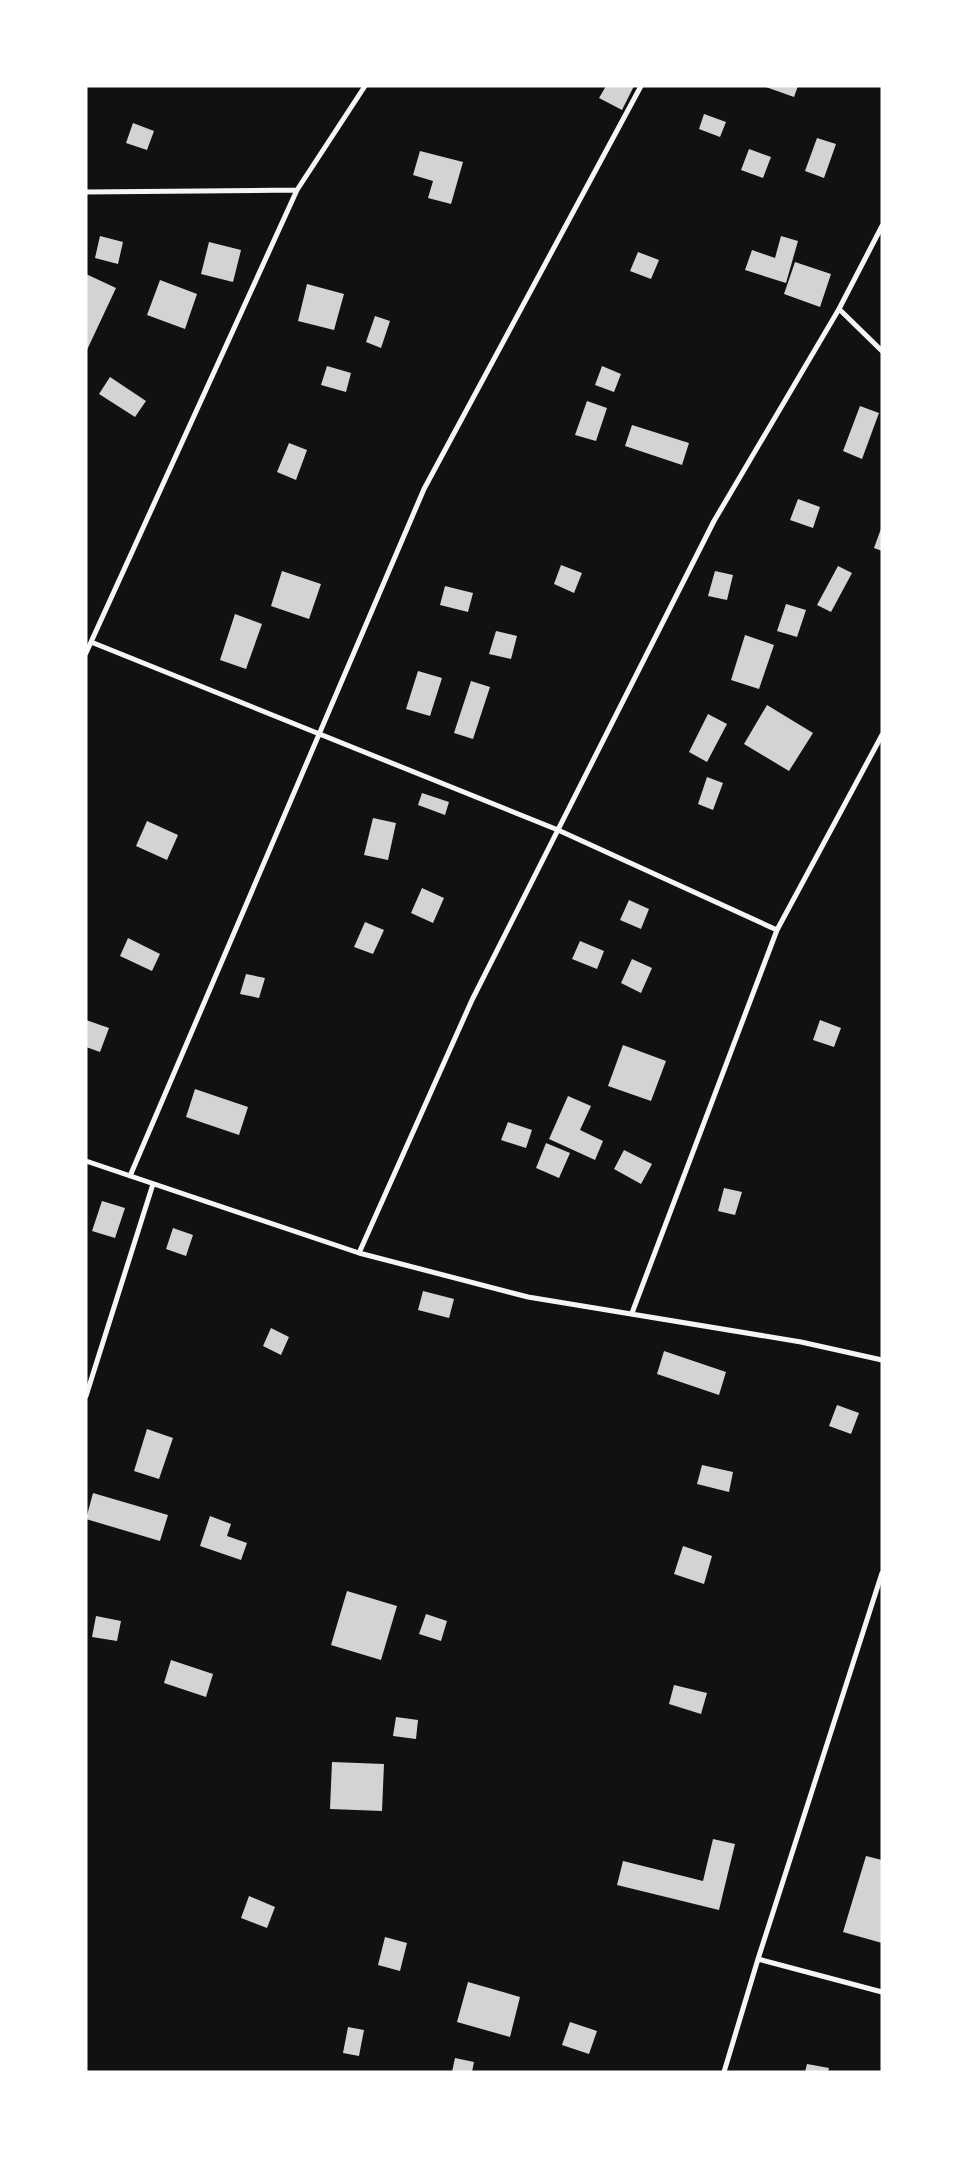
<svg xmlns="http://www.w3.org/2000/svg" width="968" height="2158" viewBox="0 0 968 2158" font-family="Georgia,serif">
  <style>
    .building { fill: #d3d3d3 }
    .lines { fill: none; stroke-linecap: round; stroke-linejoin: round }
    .minor { stroke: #f5f5f5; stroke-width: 5 }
  </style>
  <rect width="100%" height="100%" fill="#111"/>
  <path class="building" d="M 606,86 L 634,86 L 622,110 L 599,98 Z
    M 763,86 L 798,86 L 794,97 Z
    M 704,114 L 726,122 L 720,137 L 699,129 Z
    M 133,123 L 154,131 L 147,150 L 126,143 Z
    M 817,138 L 836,144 L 824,178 L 805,171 Z
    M 749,149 L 771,157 L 763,178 L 741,170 Z
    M 420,151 L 463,162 L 451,204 L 428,198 L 433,181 L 413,175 Z
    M 100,236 L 123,242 L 118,264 L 95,258 Z
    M 781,236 L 798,241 L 786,283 L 745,270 L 752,250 L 775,258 Z
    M 209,242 L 241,250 L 233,282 L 201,274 Z
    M 638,252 L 659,260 L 651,279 L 630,271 Z
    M 795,262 L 831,274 L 820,307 L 784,294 Z
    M 86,274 L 116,288 L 86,352 Z
    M 160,280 L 197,294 L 185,329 L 147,315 Z
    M 307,284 L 344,294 L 334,330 L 298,321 Z
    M 375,316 L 390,321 L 381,348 L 366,342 Z
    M 327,366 L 351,373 L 346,392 L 321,385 Z
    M 602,366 L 621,374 L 614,392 L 595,385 Z
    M 110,377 L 146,401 L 135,417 L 99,394 Z
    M 587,401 L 607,408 L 596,441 L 575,435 Z
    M 860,406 L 879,413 L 862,459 L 843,451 Z
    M 632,425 L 689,443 L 682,465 L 625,446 Z
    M 289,443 L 307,450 L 296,480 L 277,472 Z
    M 798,499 L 820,507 L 813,528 L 790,520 Z
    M 882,526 L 882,551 L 874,548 Z
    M 561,565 L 582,573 L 574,593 L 554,584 Z
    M 838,566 L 852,573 L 831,612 L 817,605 Z
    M 282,571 L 321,584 L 309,619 L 271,606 Z
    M 715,571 L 733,575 L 727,600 L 708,596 Z
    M 445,586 L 473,593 L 468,612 L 440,605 Z
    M 786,604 L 806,610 L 797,637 L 777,631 Z
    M 235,614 L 262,624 L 246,669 L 220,660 Z
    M 496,631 L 517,636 L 511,659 L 489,654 Z
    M 745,635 L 774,645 L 759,689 L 731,680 Z
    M 418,671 L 442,678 L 430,716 L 406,709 Z
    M 471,681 L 490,687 L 473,739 L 454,733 Z
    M 767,705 L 813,733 L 789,771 L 744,744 Z
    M 708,714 L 727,724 L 707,762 L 689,752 Z
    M 707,777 L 723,783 L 713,810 L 698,804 Z
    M 422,793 L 449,802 L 445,815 L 418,805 Z
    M 373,818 L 396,823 L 388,860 L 364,855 Z
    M 147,821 L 178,835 L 167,860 L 136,846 Z
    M 422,888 L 444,898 L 433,923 L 411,913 Z
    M 629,900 L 649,909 L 641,929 L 620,920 Z
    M 365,922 L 384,930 L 373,954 L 354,947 Z
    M 128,938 L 160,954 L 152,971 L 120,956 Z
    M 580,941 L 604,951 L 597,969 L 572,959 Z
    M 632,959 L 652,968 L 641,993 L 621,983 Z
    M 246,974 L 265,978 L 259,998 L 240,994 Z
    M 86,1020 L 109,1028 L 100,1052 L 86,1047 Z
    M 820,1020 L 841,1028 L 834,1047 L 813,1040 Z
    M 623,1045 L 666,1061 L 651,1101 L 608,1086 Z
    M 195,1089 L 248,1107 L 239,1135 L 186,1117 Z
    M 568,1096 L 591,1106 L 580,1130 L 603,1141 L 595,1160 L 549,1139 Z
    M 508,1122 L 532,1130 L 526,1148 L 501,1140 Z
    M 546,1143 L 570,1153 L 559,1178 L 536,1168 Z
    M 624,1150 L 652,1164 L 641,1184 L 614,1169 Z
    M 724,1188 L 742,1192 L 735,1215 L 718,1211 Z
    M 102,1201 L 125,1208 L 115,1238 L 92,1231 Z
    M 173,1228 L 193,1235 L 186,1256 L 166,1249 Z
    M 423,1291 L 454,1299 L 449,1318 L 418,1310 Z
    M 271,1328 L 289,1337 L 281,1355 L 263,1346 Z
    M 664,1351 L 726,1372 L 719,1395 L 657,1374 Z
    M 837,1405 L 859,1413 L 851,1434 L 829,1426 Z
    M 147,1429 L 173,1438 L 159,1479 L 134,1471 Z
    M 702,1465 L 733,1472 L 729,1492 L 697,1484 Z
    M 93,1493 L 168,1515 L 160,1541 L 86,1519 Z
    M 210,1516 L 231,1524 L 227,1536 L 247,1543 L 241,1560 L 200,1546 Z
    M 683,1546 L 712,1556 L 704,1584 L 674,1574 Z
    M 347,1591 L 397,1606 L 381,1660 L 331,1645 Z
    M 426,1614 L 447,1621 L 441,1641 L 419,1634 Z
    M 96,1616 L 121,1621 L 117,1641 L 92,1637 Z
    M 171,1660 L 213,1674 L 206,1697 L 164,1683 Z
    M 674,1685 L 707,1693 L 701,1714 L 669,1704 Z
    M 396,1717 L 418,1720 L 416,1739 L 393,1736 Z
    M 332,1762 L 384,1764 L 382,1811 L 330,1809 Z
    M 713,1839 L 735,1844 L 719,1910 L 617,1885 L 623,1861 L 703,1881 Z
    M 866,1856 L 882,1860 L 882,1943 L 843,1932 Z
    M 249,1896 L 275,1907 L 267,1928 L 241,1918 Z
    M 385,1937 L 407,1943 L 400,1971 L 378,1965 Z
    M 468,1982 L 520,1997 L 510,2037 L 457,2022 Z
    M 570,2022 L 597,2031 L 589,2054 L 562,2045 Z
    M 348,2027 L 364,2030 L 359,2056 L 343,2053 Z
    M 455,2058 L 474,2062 L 472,2072 L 452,2072 Z
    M 807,2064 L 829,2068 L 828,2072 L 805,2072 Z"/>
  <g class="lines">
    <path class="minor" d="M 86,192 L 297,190
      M 839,309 L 882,351
      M 91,642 L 558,830 L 777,930
      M 86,653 L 297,190 L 365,86
      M 86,1161 L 359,1253 L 528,1297 L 801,1342 L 882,1360
      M 130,1176 L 424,489 L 641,86
      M 359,1253 L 472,1000 L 714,521 L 839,309 L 882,226
      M 632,1313 L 777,930 L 882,735
      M 86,1396 L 153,1184
      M 758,1959 L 882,1992
      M 724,2072 L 758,1959 L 882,1573"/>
  </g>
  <rect width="968" height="2158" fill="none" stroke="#ffffff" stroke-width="175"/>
</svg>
